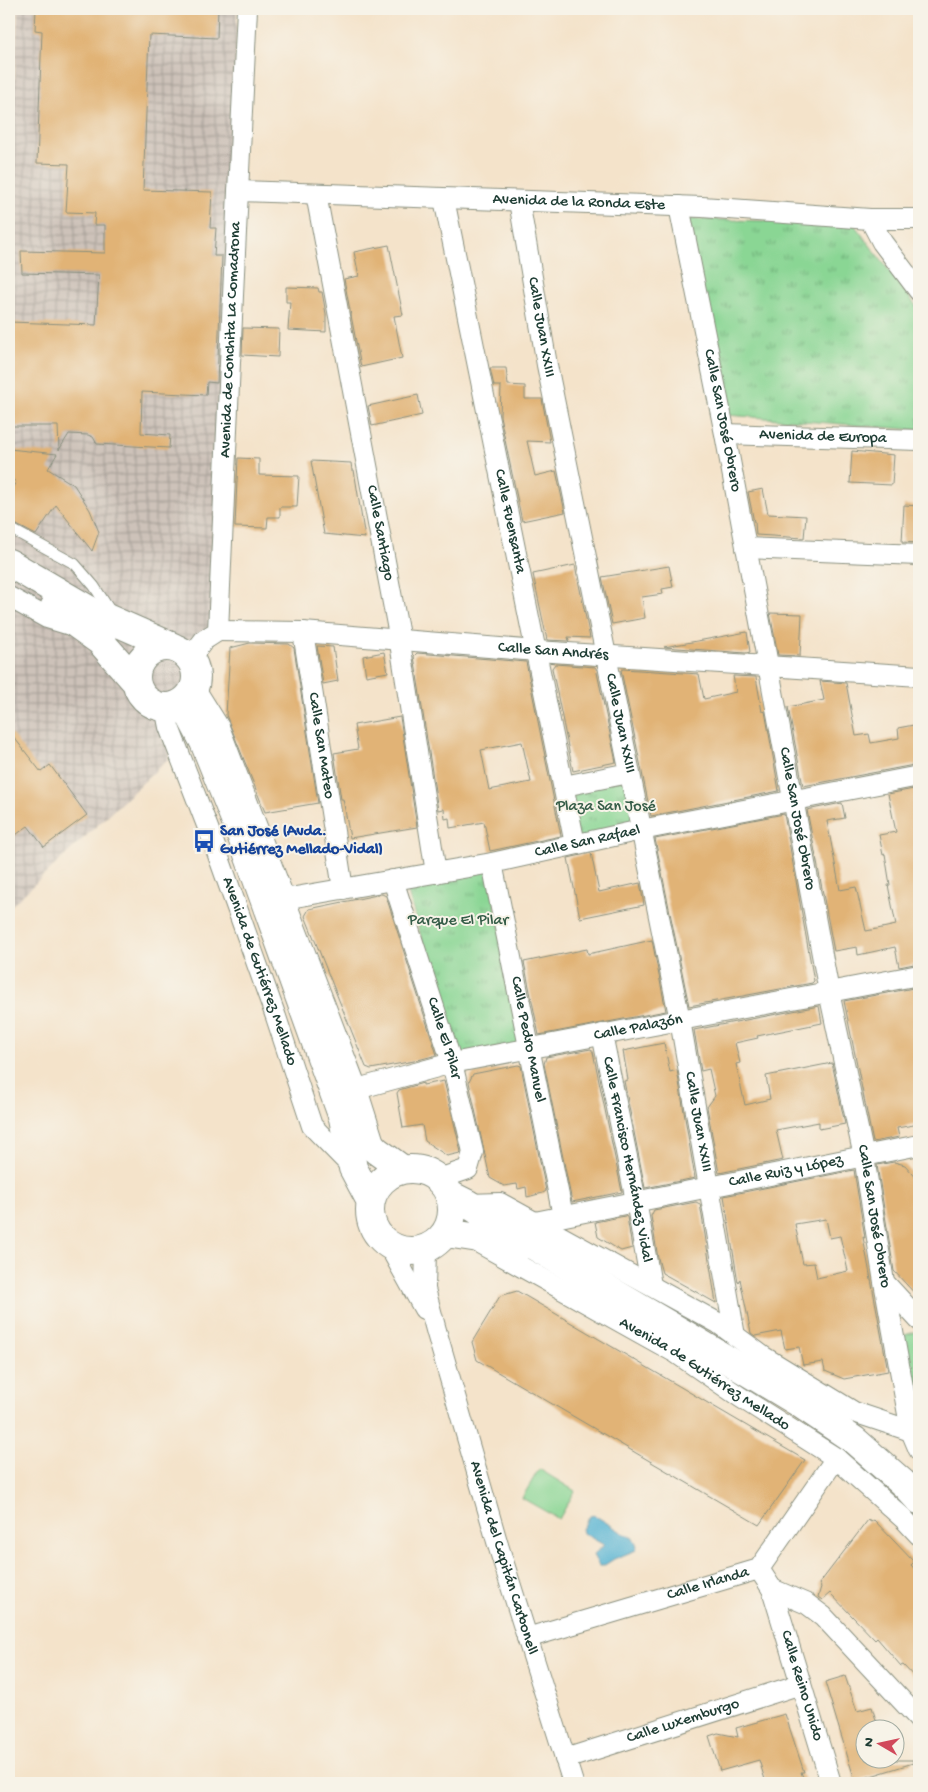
<svg xmlns="http://www.w3.org/2000/svg" width="928" height="1792" viewBox="0 0 928 1792" font-family="'Gochi Hand',sans-serif">
  <style>
    .industrial { fill: url(#industrial-grid) }
    .grass { fill: url(#grass-tufts); stroke: #548a64 }
    .pitch { fill: #8ad694; stroke: #548a64 }
    .water { fill: #55b3d3; stroke: #3a7884 }
    .building { fill: #e1b376; fill-rule: evenodd }
    .lines { fill: none; stroke-linecap: round; stroke-linejoin: round }
    .lane-casing { stroke: #8a907f; stroke-width: 12 }
    .street-casing { stroke: #8a907f; stroke-width: 22 }
    .secondary-casing { stroke: #8a907f; stroke-width: 30 }
    .lane { stroke: #fff; stroke-width: 10 }
    .street { stroke: #fff; stroke-width: 20 }
    .secondary { stroke: #fff; stroke-width: 28 }
    .labels { text-anchor: middle; dominant-baseline: central; stroke-width: 4; stroke-linejoin: round; paint-order: stroke }
    .street-label { font-size: 16px; fill: #1f3d34; stroke: #f7f3e8 }
    .park-label { font-size: 16px; fill: #345c47; stroke: #f7f3e8 }
    .transit-label { font-size: 16px; font-weight: bold; fill: #164399; stroke: #f7f3e8; text-anchor: start }
  </style>
  <defs>
    <pattern id="industrial-grid" width="8" height="8" patternUnits="userSpaceOnUse" patternTransform="scale(1.25)"><rect width="8" height="8" fill="#cdc2b9"/><path d="M0 4h8M4 0v8" fill="none" stroke="#a69f97"/></pattern>
    <pattern id="grass-tufts" width="24" height="20" patternUnits="userSpaceOnUse" patternTransform="scale(1.25)"><rect width="24" height="20" fill="#8ad694"/><path d="M3 7l-1-3M5 7V3M7 7l1-3M15 17l-1-3M17 17v-4M19 17l1-3" fill="none" stroke="#70af7a"/></pattern>
  </defs>
  <rect width="100%" height="100%" fill="#f7f3e8"/>
  <filter id="ink" filterUnits="userSpaceOnUse"><feTurbulence type="fractalNoise" baseFrequency=".02" numOctaves="2"/><feDisplacementMap in="SourceGraphic" scale="10" xChannelSelector="R" yChannelSelector="G"/><feConvolveMatrix kernelMatrix="1 2 1 2 8 2 1 2 1" color-interpolation-filters="sRGB"/></filter>
  <filter id="wash" filterUnits="userSpaceOnUse"><feTurbulence type="fractalNoise" baseFrequency=".0096" numOctaves="4" result="noise"/><feDisplacementMap in="SourceGraphic" scale="20" xChannelSelector="R" yChannelSelector="G"/><feGaussianBlur stdDeviation="1.12" result="paint"/><feColorMatrix in="noise" values="0 0 0 0 0 0 0 0 0 0 0 0 0 0 0 0 0 1.4 0 .05"/><feComposite in="paint" operator="in"/></filter>
  <g filter="url(#wash)">
    <rect width="100%" height="100%" fill="#f4e3ca"/>
    <path class="industrial" d="M 18,9 L 237,9 L 230,243 L 212,628 L 195,667 L 168,759 L 9,908 L 9,139 L 12,139 Z"/>
    <path class="grass" d="M 688,219 L 853,223 L 919,310 L 919,430 L 727,415 Z
      M 629,773 L 641,830 L 575,844 L 564,786 Z
      M 488,870 L 523,1044 L 456,1055 L 407,889 Z
      M 919,1331 L 919,1440 L 894,1338 Z"/>
    <path class="pitch" d="M 539,1469 L 575,1491 L 559,1519 L 522,1498 Z"/>
    <path class="water" d="M 594,1515 L 623,1533 L 632,1537 L 637,1546 L 636,1550 L 614,1559 L 603,1566 L 599,1566 L 593,1555 L 604,1545 L 583,1533 L 582,1529 L 590,1516 Z"/>
    <g id="blocks">
      <path class="building" d="M 36,9 L 218,9 L 217,38 L 149,35 L 143,190 L 212,192 L 210,228 L 216,228 L 214,256 L 222,256 L 217,383 L 207,382 L 206,395 L 142,392 L 141,433 L 170,435 L 169,448 L 97,444 L 93,437 L 88,435 L 69,434 L 59,450 L 58,426 L 9,426 L 9,322 L 96,325 L 99,275 L 22,273 L 21,251 L 105,253 L 105,225 L 94,225 L 95,213 L 66,212 L 69,164 L 37,163 L 42,31 L 35,30 Z
        M 389,245 L 403,315 L 394,316 L 402,358 L 361,367 L 344,279 L 359,276 L 354,252 Z
        M 286,287 L 318,288 L 319,292 L 322,292 L 326,314 L 326,332 L 288,330 L 290,302 L 286,302 Z
        M 243,328 L 279,329 L 278,357 L 242,355 Z
        M 490,368 L 506,368 L 508,385 L 525,386 L 525,399 L 542,399 L 550,442 L 527,441 L 535,476 L 556,471 L 565,512 L 522,521 L 500,416 L 501,386 L 494,386 Z
        M 418,395 L 422,415 L 372,426 L 368,406 Z
        M 9,449 L 57,454 L 48,469 L 74,485 L 90,510 L 99,532 L 92,551 L 56,505 L 36,535 L 9,521 L 9,493 L 16,482 L 9,477 Z
        M 852,451 L 894,455 L 892,485 L 850,483 Z
        M 238,458 L 259,459 L 259,475 L 299,476 L 297,507 L 280,507 L 280,517 L 268,517 L 267,528 L 235,527 Z
        M 311,461 L 351,463 L 352,470 L 354,470 L 365,538 L 324,534 Z
        M 763,489 L 768,514 L 806,516 L 804,538 L 756,535 L 755,522 L 754,522 L 748,492 Z
        M 904,505 L 919,506 L 919,543 L 902,542 Z
        M 575,565 L 590,638 L 568,637 L 569,641 L 547,640 L 533,574 Z
        M 669,566 L 673,587 L 662,589 L 663,594 L 642,597 L 645,618 L 612,624 L 602,577 Z
        M 770,613 L 802,614 L 800,656 L 778,655 Z
        M 747,632 L 750,652 L 746,653 L 664,647 Z
        M 250,643 L 289,644 L 294,648 L 318,803 L 265,812 L 226,715 L 230,648 Z
        M 317,646 L 333,647 L 338,681 L 323,684 Z
        M 384,652 L 388,672 L 366,676 L 363,656 Z
        M 417,653 L 526,662 L 561,836 L 490,851 L 484,822 L 450,828 L 449,818 L 445,819 L 444,809 L 438,810 L 414,656 ZM 522,742 L 531,782 L 489,790 L 481,750 Z
        M 555,664 L 595,667 L 596,668 L 616,762 L 573,771 L 552,668 Z
        M 623,669 L 699,674 L 704,699 L 736,692 L 733,676 L 756,677 L 762,712 L 765,711 L 779,791 L 651,816 L 621,670 Z
        M 820,681 L 846,683 L 856,736 L 869,734 L 871,743 L 899,738 L 898,728 L 919,724 L 919,764 L 803,786 L 788,707 L 824,700 Z
        M 400,717 L 417,827 L 350,838 L 343,799 L 341,799 L 334,753 L 358,749 L 354,725 Z
        M 9,731 L 41,772 L 50,765 L 87,815 L 44,847 L 28,826 L 9,840 Z
        M 919,788 L 919,963 L 899,967 L 895,947 L 858,955 L 857,947 L 834,951 L 807,810 L 842,803 L 845,818 L 827,821 L 840,890 L 856,887 L 866,931 L 882,928 L 896,925 L 888,885 L 890,885 L 885,854 L 883,855 L 879,835 L 896,832 L 888,794 Z
        M 784,814 L 814,981 L 812,983 L 689,1006 L 655,839 Z
        M 591,853 L 599,892 L 640,883 L 644,905 L 580,918 L 568,858 Z
        M 382,894 L 386,896 L 437,1055 L 414,1061 L 371,1069 L 366,1067 L 305,916 L 309,909 Z
        M 652,940 L 666,1011 L 539,1035 L 524,962 L 587,949 L 588,954 Z
        M 919,987 L 919,1124 L 897,1128 L 899,1137 L 873,1142 L 844,1001 Z
        M 819,1006 L 822,1023 L 757,1036 L 758,1038 L 735,1043 L 740,1063 L 736,1064 L 745,1105 L 770,1099 L 766,1076 L 832,1063 L 845,1124 L 819,1129 L 819,1122 L 776,1130 L 783,1160 L 719,1173 L 707,1107 L 715,1096 L 709,1069 L 701,1071 L 694,1030 Z
        M 664,1043 L 670,1072 L 677,1070 L 695,1178 L 645,1188 L 624,1081 L 628,1080 L 623,1051 Z
        M 591,1049 L 593,1052 L 622,1192 L 572,1202 L 544,1064 L 546,1057 Z
        M 518,1065 L 521,1066 L 546,1191 L 543,1193 L 527,1197 L 526,1187 L 518,1189 L 517,1184 L 504,1186 L 490,1178 L 469,1082 L 473,1074 Z
        M 444,1081 L 461,1152 L 460,1153 L 447,1156 L 425,1141 L 422,1125 L 403,1128 L 397,1093 L 399,1090 L 423,1083 L 423,1085 Z
        M 894,1162 L 905,1165 L 919,1181 L 919,1298 L 894,1271 L 877,1165 Z
        M 854,1170 L 865,1238 L 863,1237 L 888,1371 L 844,1379 L 825,1371 L 823,1362 L 803,1365 L 799,1347 L 785,1349 L 781,1331 L 755,1336 L 751,1333 L 740,1279 L 738,1282 L 724,1196 ZM 826,1219 L 830,1238 L 840,1236 L 848,1271 L 817,1278 L 814,1263 L 803,1264 L 795,1224 Z
        M 696,1202 L 700,1204 L 716,1303 L 662,1273 L 658,1258 L 651,1216 L 654,1210 Z
        M 625,1216 L 627,1217 L 632,1248 L 621,1251 L 598,1237 L 595,1222 Z
        M 517,1291 L 805,1460 L 759,1525 L 477,1360 L 472,1342 L 500,1296 Z
        M 868,1520 L 871,1522 L 874,1520 L 914,1562 L 911,1565 L 919,1574 L 919,1682 L 903,1665 L 901,1666 L 877,1638 L 875,1640 L 830,1593 L 822,1600 L 818,1597 L 821,1587 L 819,1584 Z
        M 845,1676 L 857,1711 L 872,1707 L 879,1730 L 866,1730 L 866,1760 L 913,1760 L 913,1763 L 855,1781 L 825,1682 Z
        M 785,1714 L 804,1772 L 801,1772 L 805,1783 L 766,1783 L 759,1760 L 720,1771 L 709,1736 L 718,1733 L 738,1737 L 736,1728 Z"/>
    </g>
  </g>
  <g filter="url(#ink)">
    <use href="#blocks" fill-opacity="0" stroke="#8a907f" stroke-width="1"/>
    <g class="lines">
      <defs>
        <path id="lane" d="M 9,528 L 75,564 L 94,586 L 111,612"/>
        <g id="street">
          <path id="s1" d="M 238,191 L 702,207 L 870,219 L 919,219"/>
          <path id="s2" d="M 316,194 L 398,630 L 436,873"/>
          <path id="s3" d="M 444,199 C 486,414 533,629 575,844"/>
          <path id="s4" d="M 519,201 L 547,365 L 680,1020 L 735,1336"/>
          <path id="s5" d="M 679,206 L 725,434 L 829,992 L 864,1157 L 884,1282 L 911,1431 L 919,1450"/>
          <path d="M 870,219 L 882,242 L 919,291"/>
          <path id="s6" d="M 725,434 L 919,440"/>
          <path d="M 746,548 L 919,555"/>
          <path d="M 9,597 L 47,618 L 70,625"/>
          <path id="s7" d="M 218,631 L 303,632 L 537,651 L 919,676"/>
          <path id="s8" d="M 303,632 L 343,889"/>
          <path id="s9" d="M 190,658 L 204,640 L 218,631 L 234,273 L 247,9"/>
          <path d="M 194,687 L 219,727 L 357,1089 L 376,1149"/>
          <path id="s10" d="M 165,707 L 169,727 L 213,841 L 276,1017 L 312,1126 L 353,1168"/>
          <path d="M 564,786 L 629,773"/>
          <path id="s11" d="M 492,863 L 563,1216"/>
          <path id="s12" d="M 393,880 L 452,1063 L 473,1152 L 468,1169 L 439,1179"/>
          <path id="s13" d="M 284,899 L 492,863 L 641,830 L 919,776"/>
          <path id="s14" d="M 602,1034 L 636,1201 L 651,1285"/>
          <path id="s15" d="M 357,1089 L 452,1063 L 919,975"/>
          <path d="M 468,1204 L 500,1203 L 718,1323 L 764,1357 L 854,1412 L 911,1431 L 918,1438"/>
          <path id="s16" d="M 535,1222 L 919,1145"/>
          <path id="s17" d="M 479,1243 L 676,1353 L 740,1397 L 836,1458 L 904,1519 L 919,1535"/>
          <path d="M 389,1246 L 424,1309"/>
          <path id="s18" d="M 426,1249 L 425,1289 L 436,1330 L 498,1545 L 573,1783"/>
          <path d="M 884,1282 L 919,1320"/>
          <path id="s19" d="M 759,1569 L 772,1589 L 831,1783"/>
          <path d="M 772,1589 L 807,1604 L 823,1616 L 919,1719"/>
          <path id="s20" d="M 527,1638 L 759,1569 L 836,1458"/>
          <path id="s21" d="M 565,1759 L 801,1684"/>
        </g>
        <path id="secondary" d="M 9,563 L 91,611 L 173,647
          M 54,608 L 100,641 L 136,682
          M136 677a30 30 0 1 1 60 0a30 30 0 1 1-60 0Z
          M 183,702 L 204,742 L 240,832 L 343,1118 L 353,1168 L 370,1200
          M 343,1118 L 377,1151 L 402,1169
          M370 1210a41 41 0 1 1 82 0a41 41 0 1 1-82 0Z
          M 450,1195 L 468,1204 L 534,1246 L 698,1342 L 796,1401 L 854,1440 L 905,1485 L 919,1500
          M 446,1233 L 525,1245"/>
      </defs>
      <use href="#lane" class="lane-casing"/>
      <use href="#street" class="street-casing"/>
      <use href="#secondary" class="secondary-casing"/>
      <use href="#lane" class="lane"/>
      <use href="#street" class="street"/>
      <use href="#secondary" class="secondary"/>
    </g>
  </g>
  <defs>
    <symbol id="bus-bare" viewBox="-9 -9 18 18"><path d="M-5-6H5V4H4V6H2V4H-2V6H-4V4H-5ZM-3.5-4V0h7V-4ZM-3.5 1.2v1.5H-2V1.2ZM2 1.2v1.5H3.5V1.2Z" fill="#1a4fb4" stroke="#f7f3e8" stroke-width="2.5" paint-order="stroke"/></symbol>
  </defs>
  <g fill-rule="evenodd">
    <use href="#bus-bare" x="188" y="825" width="32" height="32"/>
  </g>
  <g class="labels">
    <g class="street-label">
      <text stroke="none"><textPath href="#s1" startOffset="341">Avenida de la Ronda Este</textPath></text>
      <text stroke="none"><textPath href="#s4" startOffset="128">Calle Juan XXIII</textPath></text>
      <text stroke="none"><textPath href="#s9" startOffset="331">Avenida de Conchita La Comadrona</textPath></text>
      <text stroke="none"><textPath href="#s5" startOffset="219">Calle San José Obrero</textPath></text>
      <text stroke="none"><textPath href="#s6" startOffset="98">Avenida de Europa</textPath></text>
      <text stroke="none"><textPath href="#s3" startOffset="329">Calle Fuensanta</textPath></text>
      <text stroke="none"><textPath href="#s2" startOffset="345">Calle Santiago</textPath></text>
      <text stroke="none"><textPath href="#s7" startOffset="336">Calle San Andrés</textPath></text>
      <text stroke="none"><textPath href="#s4" startOffset="532">Calle Juan XXIII</textPath></text>
      <text stroke="none"><textPath href="#s8" startOffset="115">Calle San Mateo</textPath></text>
      <text stroke="none"><textPath href="#s5" startOffset="624">Calle San José Obrero</textPath></text>
      <text stroke="none"><textPath href="#s13" startOffset="309">Calle San Rafael</textPath></text>
      <text stroke="none"><textPath href="#s10" startOffset="281">Avenida de Gutiérrez Mellado</textPath></text>
      <text stroke="none"><textPath href="#s15" startOffset="288">Calle Palazón</textPath></text>
      <text stroke="none"><textPath href="#s12" startOffset="166">Calle El Pilar</textPath></text>
      <text stroke="none"><textPath href="#s11" startOffset="180">Calle Pedro Manuel</textPath></text>
      <text stroke="none"><textPath href="#s4" startOffset="938">Calle Juan XXIII</textPath></text>
      <text stroke="none"><textPath href="#s14" startOffset="128">Calle Francisco Hernández Vidal</textPath></text>
      <text stroke="none"><textPath href="#s16" startOffset="256">Calle Ruiz y López</textPath></text>
      <text stroke="none"><textPath href="#s5" startOffset="1029">Calle San José Obrero</textPath></text>
      <text stroke="none"><textPath href="#s17" startOffset="261">Avenida de Gutiérrez Mellado</textPath></text>
      <text stroke="none"><textPath href="#s18" startOffset="320">Avenida del Capitán Carbonell</textPath></text>
      <text stroke="none"><textPath href="#s20" startOffset="189">Calle Irlanda</textPath></text>
      <text stroke="none"><textPath href="#s19" startOffset="125">Calle Reino Unido</textPath></text>
      <text stroke="none"><textPath href="#s21" startOffset="124">Calle Luxemburgo</textPath></text>
    </g>
    <g class="park-label">
      <text x="606" y="807">Plaza San José</text>
      <text x="458" y="921">Parque El Pilar</text>
    </g>
    <g class="transit-label">
      <text x="220" y="832">San José (Avda.<tspan x="220" dy="18">Gutiérrez Mellado-Vidal)</tspan></text>
    </g>
  </g>
  <rect width="928" height="1792" fill="none" stroke="#f7f3e8" stroke-width="30"/>
  <g transform="translate(880 1744) rotate(279)"><circle r="24" fill="#f7f3e8" stroke="#a1aaa0"/>
  <path d="M0-4L9 19L0 12L-9 19Z" fill="#d1495b"/>
  <text y="-8" font-size="14" font-weight="bold" text-anchor="middle" fill="#1f3d34">N</text>
  </g>
</svg>
